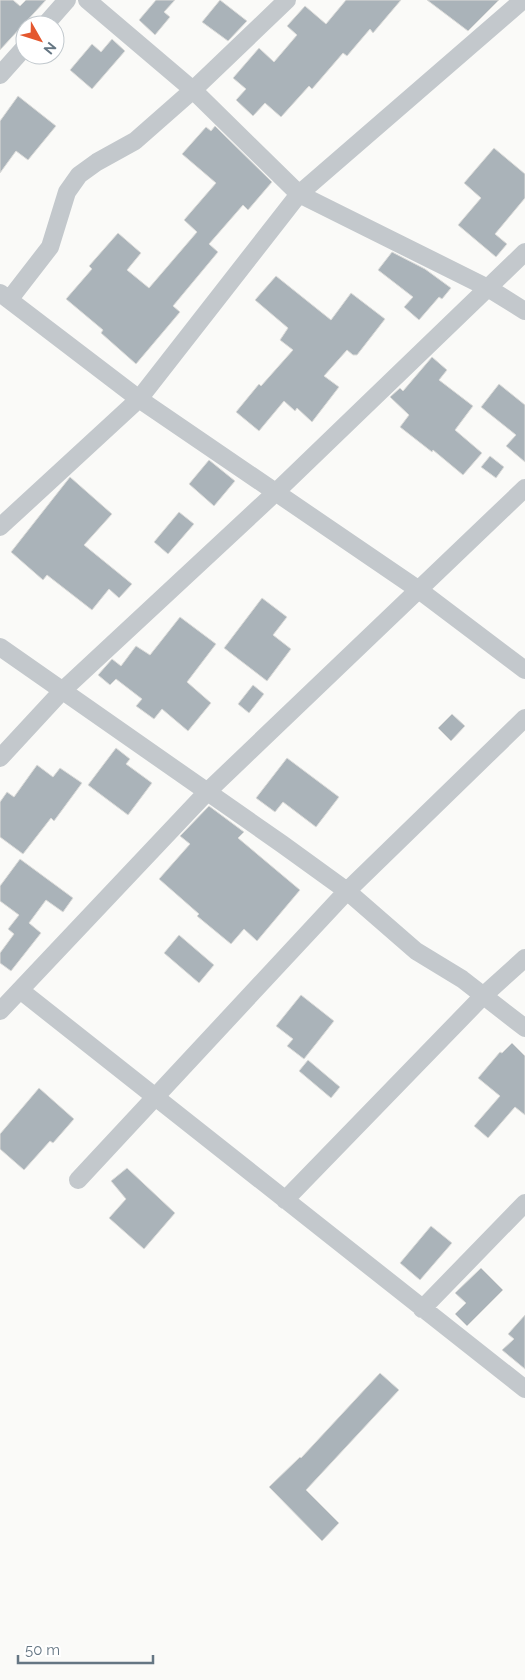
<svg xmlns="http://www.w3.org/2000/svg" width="525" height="1680" viewBox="0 0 525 1680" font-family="Raleway,sans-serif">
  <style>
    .building { fill: #aab3b9; stroke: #dcdcda }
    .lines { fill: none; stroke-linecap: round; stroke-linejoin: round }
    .street { stroke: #c3c8cc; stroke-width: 18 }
  </style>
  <rect width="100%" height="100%" fill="#fafaf8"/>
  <path class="building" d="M 0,0 L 13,0 L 20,6 L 26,0 L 46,0 L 0,50 Z
    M 156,0 L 175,0 L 164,12 L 170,17 L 155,35 L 139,20 Z
    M 220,0 L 247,21 L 228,41 L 202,22 Z
    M 346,0 L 401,0 L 373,33 L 370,29 L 347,56 L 343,53 L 312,89 L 309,86 L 281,117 L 265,103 L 253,116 L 236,100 L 246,89 L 233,78 L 259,48 L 274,62 L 297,35 L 287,26 L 305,6 L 326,24 Z
    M 427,0 L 499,0 L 468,31 Z
    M 112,39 L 125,51 L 92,89 L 70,70 L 92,44 L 101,52 Z
    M 18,96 L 56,126 L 28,160 L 16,151 L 0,173 L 0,121 Z
    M 215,126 L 272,182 L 248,210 L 243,205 L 209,244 L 218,252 L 173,306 L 180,312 L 136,364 L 101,333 L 103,330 L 66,299 L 92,269 L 89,266 L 118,233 L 141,253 L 127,270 L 149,288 L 197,232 L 184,220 L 216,183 L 182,154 L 206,127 L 211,131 Z
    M 494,148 L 525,174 L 525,198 L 495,234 L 507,244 L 496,257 L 458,225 L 481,198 L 464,183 Z
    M 392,252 L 425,269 L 451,288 L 442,299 L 439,297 L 419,320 L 404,307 L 413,297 L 378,270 Z
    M 276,276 L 331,320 L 351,293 L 385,319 L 357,355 L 353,355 L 347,350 L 324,376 L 339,387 L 312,422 L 297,408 L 295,411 L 284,401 L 259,431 L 236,412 L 259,384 L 261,386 L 293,350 L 280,340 L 288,328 L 255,300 Z
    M 432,357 L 447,370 L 439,380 L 473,406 L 455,430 L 482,453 L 463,475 L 433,450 L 432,452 L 400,427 L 409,415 L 390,397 L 400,388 L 403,391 Z
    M 499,384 L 525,405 L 525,462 L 506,446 L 516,435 L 481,407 Z
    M 490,456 L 504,467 L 496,478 L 481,467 Z
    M 209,460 L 235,481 L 214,506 L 189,484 Z
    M 70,477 L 112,514 L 84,545 L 132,584 L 119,598 L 109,589 L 92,610 L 47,575 L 43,580 L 11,552 Z
    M 179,512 L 194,524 L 168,554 L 154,542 Z
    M 262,598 L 287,617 L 273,635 L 291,649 L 267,681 L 224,648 Z
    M 180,617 L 216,644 L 187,682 L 211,703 L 188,731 L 162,709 L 154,719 L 136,706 L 142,699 L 116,679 L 110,685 L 98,675 L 112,659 L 121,666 L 136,646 L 150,655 Z
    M 253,685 L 264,694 L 249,713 L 238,704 Z
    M 452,714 L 465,726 L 451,741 L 438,728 Z
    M 116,748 L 130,759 L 126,764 L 152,783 L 128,815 L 88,785 Z
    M 287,758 L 339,797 L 316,827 L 283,802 L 275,812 L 256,798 Z
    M 37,765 L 53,777 L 60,768 L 82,783 L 54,821 L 51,818 L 23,854 L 0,837 L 0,802 L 7,792 L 14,797 Z
    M 209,806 L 244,832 L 238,838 L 300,890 L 257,941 L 244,929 L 231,944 L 197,916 L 199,914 L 159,879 L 190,844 L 180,836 Z
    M 20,859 L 73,898 L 63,912 L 46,900 L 29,923 L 41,933 L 11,971 L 0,963 L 0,953 L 14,934 L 8,929 L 19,915 L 0,901 L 0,886 Z
    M 179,935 L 214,965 L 199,983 L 164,953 Z
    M 301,995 L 334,1021 L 304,1059 L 287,1046 L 293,1039 L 276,1026 Z
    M 512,1043 L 525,1056 L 525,1115 L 515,1107 L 488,1138 L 474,1126 L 500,1096 L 478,1078 L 500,1052 L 502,1053 Z
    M 308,1060 L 340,1087 L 331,1098 L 299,1071 Z
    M 39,1088 L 74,1119 L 53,1143 L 50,1141 L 24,1170 L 0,1149 L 0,1134 Z
    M 127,1168 L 175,1213 L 144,1249 L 109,1218 L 126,1199 L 111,1181 Z
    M 431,1226 L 452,1243 L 420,1280 L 400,1263 Z
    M 481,1268 L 503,1290 L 467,1326 L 455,1314 L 466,1303 L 455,1293 Z
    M 525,1315 L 525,1369 L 502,1350 L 514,1339 L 508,1334 Z
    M 380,1373 L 399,1390 L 306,1490 L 339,1523 L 322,1541 L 269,1487 L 300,1457 L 301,1458 Z"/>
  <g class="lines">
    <path class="street" d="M 87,0 L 193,90 L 299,194 L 488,288 L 525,311
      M 45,25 L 67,0
      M 0,75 L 25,47
      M 0,293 L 139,399 L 419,590 L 525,670
      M 9,300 L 50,247 L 67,192 L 79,175 L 97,162 L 135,141 L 193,90 L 287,0
      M 0,527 L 139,399 L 299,194 L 523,0
      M 0,647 L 282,844 L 347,891 L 416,951 L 462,979 L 525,1028
      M 0,758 L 62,691 L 276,492 L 525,252
      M 20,990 L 525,1389
      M 0,1011 L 207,792 L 525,488
      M 78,1180 L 347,891 L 525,718
      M 285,1200 L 483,996 L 525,958
      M 422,1309 L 525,1203"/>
  </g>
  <g transform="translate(40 40) rotate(129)"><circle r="24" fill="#ffffff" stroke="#c1c8cd"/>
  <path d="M0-4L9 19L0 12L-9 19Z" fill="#e4572e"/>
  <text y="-8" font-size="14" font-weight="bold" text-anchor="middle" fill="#657683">N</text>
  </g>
  <path d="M18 1655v8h135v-8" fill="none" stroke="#657683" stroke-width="2.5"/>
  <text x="25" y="1655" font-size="15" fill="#657683" stroke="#ffffff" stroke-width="4" paint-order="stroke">50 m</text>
</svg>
